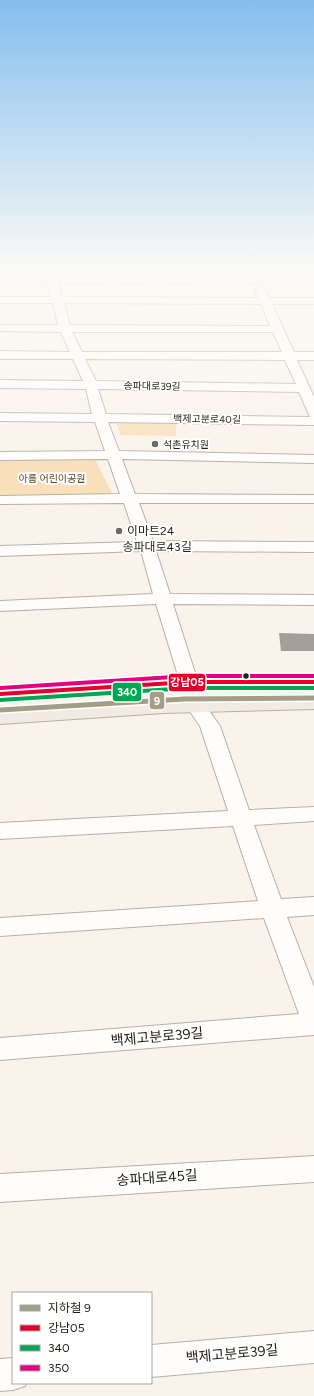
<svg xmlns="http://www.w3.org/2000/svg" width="314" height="1396" viewBox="0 0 314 1396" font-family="Figtree,'Noto Sans KR',sans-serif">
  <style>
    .green { fill: #f9dfba }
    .building { fill: #a39e97 }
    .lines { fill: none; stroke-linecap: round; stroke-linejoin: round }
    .minor-casing { stroke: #b5b0a9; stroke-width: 2 }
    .major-casing { stroke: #bbaf9f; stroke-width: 2 }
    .minor { fill: #fefdfc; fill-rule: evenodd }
    .major { fill: #f1ebe3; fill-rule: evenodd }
    .bus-1-casing { stroke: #fff; stroke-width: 7 }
    .bus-2-casing { stroke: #fff; stroke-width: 7 }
    .bus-3-casing { stroke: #fff; stroke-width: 7 }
    .bus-1 { stroke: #e4002b; stroke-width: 4 }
    .bus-2 { stroke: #00a651; stroke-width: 4 }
    .bus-3 { stroke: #e5007d; stroke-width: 4 }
    .metro-1-casing { stroke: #fff; stroke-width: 8 }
    .metro-1 { stroke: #a49d87; stroke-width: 5 }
    .poi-dot { fill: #6e6962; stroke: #fff; stroke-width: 1.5 }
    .bus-dot { fill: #231e18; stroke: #fff; stroke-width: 1.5 }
    .labels { text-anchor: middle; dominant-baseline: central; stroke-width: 4; stroke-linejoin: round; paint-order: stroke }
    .far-street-label { font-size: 10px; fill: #231e18; stroke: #fff }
    .far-poi-label { font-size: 10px; fill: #231e18; stroke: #fff; text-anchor: start }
    .far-park-label { font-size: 10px; fill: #5e4620; stroke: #fff }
    .poi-label { font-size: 12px; fill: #231e18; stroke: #fff; text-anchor: start }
    .street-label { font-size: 12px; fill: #231e18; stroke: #fff }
    .near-street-label { font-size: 14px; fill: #231e18; stroke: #fff }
    .line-badge { stroke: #fff; stroke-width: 1.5 }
    .badge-label { font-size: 11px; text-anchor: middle; font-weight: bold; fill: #fff }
  </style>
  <rect width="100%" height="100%" fill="#f9f3eb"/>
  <path class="green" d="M 115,421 L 176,422 L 176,436 L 121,435 Z
    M 95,459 L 113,495 L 0,496 L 0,460 Z"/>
  <path class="building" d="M 279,633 L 314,634 L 314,651 L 281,651 Z"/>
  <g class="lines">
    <defs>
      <path id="minor" d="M 45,274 L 55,274 L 56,276 L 256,278 L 261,281 L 256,284 L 58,283 L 62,297 L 258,298 L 255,290 L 260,287 L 264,288 L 269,298 L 314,298 L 314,304 L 272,304 L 294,352 L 314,352 L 314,360 L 297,360 L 314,397 L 314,425 L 108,422 L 119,451 L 314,455 L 314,463 L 122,459 L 135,494 L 314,495 L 314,503 L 139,503 L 153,541 L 314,542 L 314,552 L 156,551 L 170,594 L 314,595 L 314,605 L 173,604 L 198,682 L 196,686 L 189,688 L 182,686 L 180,682 L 156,604 L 0,611 L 0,601 L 153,594 L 141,551 L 0,556 L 0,546 L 137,542 L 124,503 L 0,504 L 0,496 L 120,494 L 108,459 L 0,460 L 0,452 L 105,451 L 95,422 L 0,421 L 0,413 L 92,414 L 86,389 L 0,388 L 0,380 L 83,381 L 73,359 L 0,359 L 0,351 L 70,352 L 61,332 L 0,331 L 0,325 L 58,325 L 53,303 L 0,303 L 0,297 L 51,297 L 47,282 L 0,282 L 0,276 L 45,276 ZM 64,303 L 261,304 L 270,326 L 70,325 ZM 72,332 L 273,332 L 282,352 L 82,352 ZM 85,359 L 285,360 L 296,384 L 96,381 ZM 98,389 L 299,392 L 310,417 L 106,414 Z
        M 307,274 L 314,274 L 314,280 L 310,279 Z
        M 196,700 L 203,702 L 220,726 L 249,810 L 314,807 L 314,821 L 254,825 L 281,899 L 314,897 L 314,915 L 287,917 L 314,987 L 314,1035 L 0,1060 L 0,1038 L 299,1014 L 264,918 L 0,936 L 0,918 L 258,901 L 233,826 L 0,839 L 0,823 L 228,811 L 200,726 L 186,706 L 189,702 Z
        M 314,1156 L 314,1182 L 0,1202 L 0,1174 Z
        M 314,1331 L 314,1363 L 151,1377 L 151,1345 Z
        M 13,1358 L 13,1383 L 26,1383 L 25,1386 L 13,1390 L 0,1391 L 0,1359 Z"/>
      <path id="major" d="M 189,675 L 314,675 L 314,689 L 189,689 L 0,701 L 0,687 Z
        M 314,695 L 314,709 L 164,713 L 0,724 L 0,710 L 164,699 Z"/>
    </defs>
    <use href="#minor" class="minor-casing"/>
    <use href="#major" class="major-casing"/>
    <use href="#minor" class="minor"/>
    <use href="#major" class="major"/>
    <defs>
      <path id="bus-1" d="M 0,694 L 189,682 L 314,682"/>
      <path id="bus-2" d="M 0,700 L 189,688 L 314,688"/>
      <path id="bus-3" d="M 0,688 L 189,676 L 314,676"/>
    </defs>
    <use href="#bus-1" class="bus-1-casing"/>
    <use href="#bus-2" class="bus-2-casing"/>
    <use href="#bus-3" class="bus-3-casing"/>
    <use href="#bus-1" class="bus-1"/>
    <use href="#bus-2" class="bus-2"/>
    <use href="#bus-3" class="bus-3"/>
    <defs>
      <path id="metro-1" d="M 0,710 L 185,699 L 314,698"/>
    </defs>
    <use href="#metro-1" class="metro-1-casing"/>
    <use href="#metro-1" class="metro-1"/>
  </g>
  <linearGradient id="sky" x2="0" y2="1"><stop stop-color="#84beee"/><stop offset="0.58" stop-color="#fcfaf6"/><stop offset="1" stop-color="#fcfaf6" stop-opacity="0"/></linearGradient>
  <rect width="314" height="469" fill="url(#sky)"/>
  <g class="poi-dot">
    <circle cx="155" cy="444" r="4"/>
    <circle cx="119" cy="531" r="4"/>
  </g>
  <circle class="bus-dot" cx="246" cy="676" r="3.5"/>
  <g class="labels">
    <g class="far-street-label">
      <text transform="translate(152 386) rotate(1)">송파대로39길</text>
      <text transform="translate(207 419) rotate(1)">백제고분로40길</text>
    </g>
    <g class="far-poi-label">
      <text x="163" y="444">석촌유치원</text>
    </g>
    <g class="far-park-label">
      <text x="52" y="478">아름 어린이공원</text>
    </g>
    <g class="poi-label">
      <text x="127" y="531">이마트24</text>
    </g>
    <g class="street-label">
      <text x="157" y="547">송파대로43길</text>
    </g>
    <g class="near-street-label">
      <text transform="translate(157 1037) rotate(-5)">백제고분로39길</text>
      <text transform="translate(157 1178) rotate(-4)">송파대로45길</text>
      <text transform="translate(232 1354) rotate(-5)">백제고분로39길</text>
    </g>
  </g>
  <g class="line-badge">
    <rect x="168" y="673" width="38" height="19" rx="4" fill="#e4002b"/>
    <rect x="112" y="682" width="30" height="20" rx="4" fill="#00a651"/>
    <rect x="149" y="691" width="16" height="19" rx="4" fill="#a49d87"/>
  </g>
  <g class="badge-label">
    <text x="187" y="686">강남05</text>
    <text x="127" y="696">340</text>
    <text x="157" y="705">9</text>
  </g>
  <rect x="12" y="1292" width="140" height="92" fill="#ffffff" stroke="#a7a5a3"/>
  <rect x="20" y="1305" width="20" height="6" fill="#a49d87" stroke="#a7a5a3"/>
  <text x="48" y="1312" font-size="12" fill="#231e18">지하철 9</text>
  <rect x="20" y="1325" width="20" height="6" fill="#e4002b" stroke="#a7a5a3"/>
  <text x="48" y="1332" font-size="12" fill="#231e18">강남05</text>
  <rect x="20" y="1345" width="20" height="6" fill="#00a651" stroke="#a7a5a3"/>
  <text x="48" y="1352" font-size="12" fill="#231e18">340</text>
  <rect x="20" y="1365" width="20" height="6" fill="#e5007d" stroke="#a7a5a3"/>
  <text x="48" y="1372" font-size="12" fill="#231e18">350</text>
</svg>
